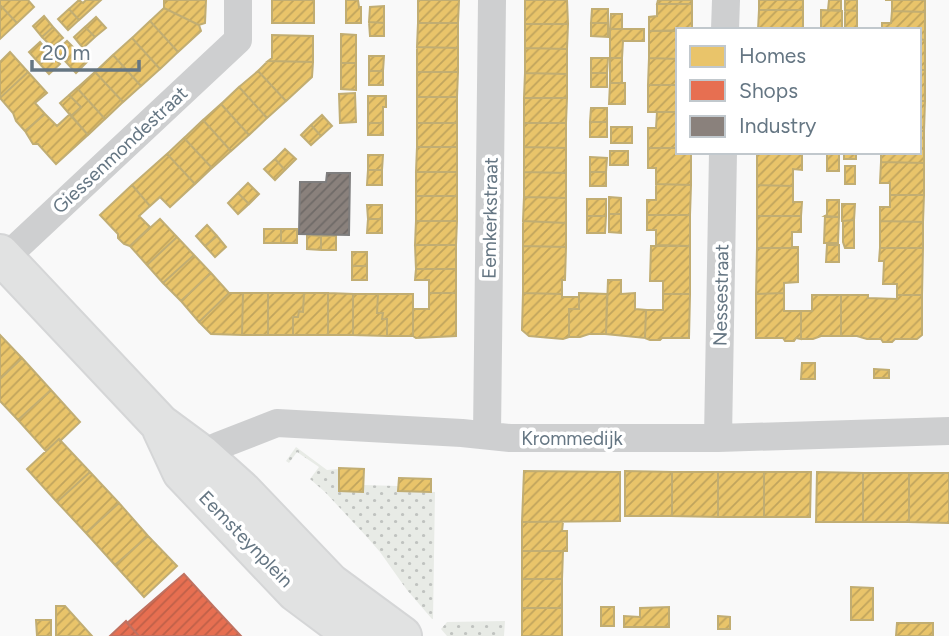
<svg xmlns="http://www.w3.org/2000/svg" width="949" height="636" viewBox="0 0 949 636" font-family="Figtree,sans-serif">
  <style>
    .grass { fill: url(#grass-dots) }
    .homes { fill: url(#homes-hatch); stroke: #c1ad72; stroke-width: 2 }
    .shops { fill: url(#shops-hatch); stroke: #c07160; stroke-width: 2 }
    .industry { fill: url(#industry-hatch); stroke: #7f7e7e; stroke-width: 2 }
    .lines { fill: none; stroke-linecap: round; stroke-linejoin: round }
    .secondary-casing { stroke: #d5d6d7; stroke-width: 42 }
    .street { stroke: #cecfd0; stroke-width: 28 }
    .secondary { stroke: #e1e2e2; stroke-width: 38 }
    .labels { text-anchor: middle; dominant-baseline: central; stroke-width: 7; stroke-linejoin: round; paint-order: stroke }
    .street-label { font-size: 19px; fill: #657683; stroke: #fff }
  </style>
  <defs>
    <pattern id="grass-dots" width="8" height="8" patternUnits="userSpaceOnUse" patternTransform="scale(1.75)"><rect width="8" height="8" fill="#e8ebe6"/><path d="M2 2h.1M6 6h.1" fill="none" stroke="#c0c3c0" stroke-width="1.8" stroke-linecap="round"/></pattern>
    <pattern id="homes-hatch" width="6" height="6" patternUnits="userSpaceOnUse" patternTransform="scale(1.75)"><rect width="6" height="6" fill="#e9c46a"/><path d="M-1 1l2-2M0 6l6-6M5 7l2-2" fill="none" stroke="#c0a45d"/></pattern>
    <pattern id="shops-hatch" width="6" height="6" patternUnits="userSpaceOnUse" patternTransform="scale(1.75)"><rect width="6" height="6" fill="#e76f51"/><path d="M-1 1l2-2M0 6l6-6M5 7l2-2" fill="none" stroke="#bf6049"/></pattern>
    <pattern id="industry-hatch" width="6" height="6" patternUnits="userSpaceOnUse" patternTransform="scale(1.75)"><rect width="6" height="6" fill="#8a817c"/><path d="M-1 1l2-2M0 6l6-6M5 7l2-2" fill="none" stroke="#6f6a67"/></pattern>
  </defs>
  <rect width="100%" height="100%" fill="#f9f9f9"/>
  <path class="grass" d="M 296,447 L 327,470 L 339,469 L 339,478 L 363,485 L 398,486 L 399,491 L 435,492 L 433,619 L 432,619 L 407,590 L 380,552 L 366,536 L 325,492 L 310,479 L 319,467 L 297,452 L 289,463 L 286,461 Z
    M 505,621 L 504,636 L 447,636 L 441,629 L 447,622 Z"/>
  <path class="homes" d="M 0,0 L 28,0 L 34,7 L 17,23 L 0,5 Z
    M 79,0 L 83,3 L 86,0 L 101,0 L 79,20 L 69,9 Z
    M 164,0 L 206,0 L 205,23 L 199,25 L 164,8 Z
    M 272,0 L 314,0 L 314,23 L 272,23 Z
    M 346,0 L 358,0 L 359,7 L 361,7 L 361,23 L 346,23 Z
    M 418,0 L 459,0 L 458,23 L 418,23 Z
    M 525,0 L 567,0 L 568,24 L 525,24 Z
    M 658,0 L 692,0 L 692,4 L 657,4 Z
    M 759,0 L 803,0 L 803,10 L 759,10 Z
    M 829,0 L 841,0 L 841,10 L 828,10 Z
    M 845,0 L 857,0 L 857,11 L 845,10 Z
    M 885,0 L 925,0 L 925,12 L 892,11 L 892,0 Z
    M 657,4 L 692,4 L 692,30 L 649,31 L 649,17 L 657,16 Z
    M 0,5 L 17,23 L 0,39 Z
    M 384,6 L 384,23 L 369,22 L 370,7 Z
    M 164,8 L 199,25 L 201,31 L 178,52 L 150,21 Z
    M 69,9 L 79,20 L 68,30 L 58,19 Z
    M 592,9 L 608,9 L 608,23 L 591,23 Z
    M 759,10 L 803,10 L 803,30 L 758,30 Z
    M 821,10 L 842,11 L 842,30 L 821,30 Z
    M 845,10 L 857,11 L 857,30 L 845,30 Z
    M 892,11 L 925,12 L 925,40 L 919,39 L 919,30 L 882,30 L 882,23 L 891,23 Z
    M 611,14 L 622,14 L 622,29 L 610,29 Z
    M 44,16 L 53,27 L 42,37 L 33,26 Z
    M 96,17 L 106,28 L 95,37 L 85,27 Z
    M 150,21 L 178,52 L 160,69 L 132,38 Z
    M 369,22 L 384,23 L 384,36 L 370,36 Z
    M 418,23 L 458,23 L 458,48 L 417,47 Z
    M 591,23 L 608,23 L 608,37 L 591,36 Z
    M 525,24 L 568,24 L 567,49 L 525,48 Z
    M 53,27 L 63,38 L 52,47 L 42,37 Z
    M 85,27 L 95,37 L 83,48 L 74,37 Z
    M 610,29 L 644,29 L 644,41 L 623,41 L 622,58 L 610,58 Z
    M 649,31 L 678,31 L 678,59 L 649,58 Z
    M 341,34 L 356,35 L 356,63 L 341,63 Z
    M 272,35 L 313,36 L 313,62 L 268,61 L 272,58 Z
    M 132,38 L 160,69 L 141,86 L 113,55 Z
    M 919,39 L 925,40 L 925,70 L 919,70 Z
    M 67,41 L 77,51 L 66,62 L 56,51 Z
    M 40,42 L 50,54 L 39,63 L 29,52 Z
    M 417,47 L 458,48 L 458,72 L 417,72 Z
    M 525,48 L 567,49 L 567,74 L 525,73 Z
    M 77,51 L 87,62 L 76,73 L 66,62 Z
    M 10,52 L 28,72 L 0,98 L 0,62 Z
    M 50,54 L 60,64 L 49,74 L 39,63 Z
    M 113,55 L 141,86 L 123,102 L 95,72 Z
    M 369,56 L 384,56 L 383,71 L 369,71 Z
    M 591,58 L 608,58 L 607,73 L 591,73 Z
    M 610,58 L 622,58 L 622,83 L 610,83 Z
    M 649,58 L 678,59 L 678,85 L 648,85 Z
    M 268,61 L 313,62 L 312,77 L 286,101 L 258,71 Z
    M 341,63 L 356,63 L 356,90 L 341,89 Z
    M 919,70 L 925,70 L 925,101 L 919,101 Z
    M 258,71 L 286,101 L 267,118 L 239,87 Z
    M 369,71 L 383,71 L 383,85 L 369,85 Z
    M 28,72 L 47,93 L 35,103 L 45,114 L 25,131 L 16,121 L 13,113 L 0,98 Z
    M 95,72 L 123,102 L 105,119 L 77,88 Z
    M 417,72 L 458,72 L 457,97 L 417,97 Z
    M 525,73 L 567,74 L 567,98 L 524,98 Z
    M 591,73 L 607,73 L 607,87 L 591,87 Z
    M 610,83 L 625,83 L 625,104 L 609,104 Z
    M 648,85 L 678,85 L 678,112 L 648,112 Z
    M 239,87 L 267,118 L 249,135 L 221,104 Z
    M 77,88 L 105,119 L 88,135 L 71,116 L 81,107 L 69,95 Z
    M 355,93 L 356,122 L 340,123 L 339,94 Z
    M 69,95 L 81,107 L 71,116 L 60,103 Z
    M 368,96 L 386,96 L 386,107 L 383,107 L 383,123 L 368,123 Z
    M 417,97 L 457,97 L 457,123 L 417,123 Z
    M 524,98 L 567,98 L 566,123 L 524,123 Z
    M 919,101 L 925,101 L 924,131 L 919,131 Z
    M 221,104 L 249,135 L 231,151 L 203,120 Z
    M 591,108 L 607,108 L 607,122 L 590,122 Z
    M 657,112 L 678,112 L 678,148 L 648,148 L 648,128 L 656,128 Z
    M 45,114 L 57,126 L 70,114 L 88,135 L 56,164 L 38,144 L 33,144 L 25,131 Z
    M 322,115 L 332,126 L 321,136 L 311,125 Z
    M 203,120 L 231,151 L 212,168 L 184,138 Z
    M 590,122 L 607,122 L 607,137 L 590,137 Z
    M 368,123 L 383,123 L 383,135 L 368,135 Z
    M 417,123 L 457,123 L 457,147 L 417,147 Z
    M 524,123 L 566,123 L 566,148 L 524,147 Z
    M 311,125 L 321,136 L 311,145 L 301,135 Z
    M 611,127 L 632,127 L 632,143 L 611,143 Z
    M 919,131 L 924,131 L 924,163 L 881,162 L 881,152 L 919,152 Z
    M 184,138 L 212,168 L 195,184 L 167,154 Z
    M 417,147 L 457,147 L 457,172 L 416,172 Z
    M 524,147 L 566,148 L 566,173 L 524,172 Z
    M 648,148 L 678,148 L 678,152 L 691,152 L 691,185 L 656,184 L 656,168 L 648,168 Z
    M 285,149 L 296,159 L 285,170 L 275,159 Z
    M 610,151 L 628,151 L 628,165 L 610,165 Z
    M 757,152 L 802,152 L 802,170 L 793,169 L 793,186 L 757,185 Z
    M 827,152 L 839,153 L 839,171 L 827,171 Z
    M 844,152 L 856,152 L 856,159 L 844,159 Z
    M 167,154 L 195,184 L 170,207 L 160,197 L 150,206 L 132,185 Z
    M 368,155 L 383,155 L 382,170 L 368,170 Z
    M 590,157 L 607,158 L 606,172 L 590,172 Z
    M 275,159 L 285,170 L 275,180 L 264,169 Z
    M 881,162 L 924,163 L 924,195 L 890,195 L 890,183 L 880,183 Z
    M 845,166 L 855,166 L 855,184 L 845,184 Z
    M 368,170 L 382,170 L 382,185 L 367,185 Z
    M 416,172 L 457,172 L 457,196 L 416,196 Z
    M 524,172 L 566,173 L 566,198 L 524,197 Z
    M 590,172 L 606,172 L 606,186 L 590,186 Z
    M 248,183 L 259,194 L 249,204 L 238,193 Z
    M 656,184 L 691,185 L 690,215 L 647,215 L 647,200 L 656,200 Z
    M 132,185 L 150,206 L 139,216 L 150,227 L 130,246 L 124,244 L 118,238 L 118,234 L 100,215 Z
    M 757,185 L 793,186 L 793,202 L 802,202 L 801,216 L 757,216 Z
    M 238,193 L 249,204 L 238,214 L 228,203 Z
    M 890,195 L 924,195 L 923,222 L 880,221 L 880,207 L 890,207 Z
    M 416,196 L 457,196 L 457,221 L 416,221 Z
    M 524,197 L 566,198 L 566,223 L 523,221 Z
    M 609,197 L 621,198 L 621,214 L 609,214 Z
    M 587,199 L 606,199 L 606,216 L 587,216 Z
    M 827,200 L 839,200 L 839,217 L 825,216 L 827,215 Z
    M 842,204 L 855,204 L 854,220 L 842,221 Z
    M 367,205 L 382,205 L 382,219 L 368,219 Z
    M 609,214 L 621,214 L 621,233 L 609,232 Z
    M 647,215 L 690,215 L 690,246 L 656,245 L 656,230 L 647,230 Z
    M 587,216 L 606,216 L 605,233 L 587,233 Z
    M 757,216 L 801,216 L 801,232 L 792,232 L 792,247 L 798,247 L 798,248 L 757,248 Z
    M 825,216 L 839,217 L 838,243 L 824,243 Z
    M 160,219 L 177,237 L 147,265 L 130,246 Z
    M 368,219 L 382,219 L 382,233 L 367,233 Z
    M 854,220 L 854,248 L 845,248 L 843,242 L 843,221 Z
    M 416,221 L 457,221 L 456,245 L 415,245 Z
    M 523,221 L 566,223 L 566,247 L 523,246 Z
    M 880,221 L 923,222 L 923,248 L 880,248 Z
    M 207,225 L 217,236 L 205,246 L 196,236 Z
    M 264,229 L 281,229 L 281,243 L 264,243 Z
    M 281,229 L 297,229 L 297,243 L 281,243 Z
    M 307,235 L 321,236 L 321,250 L 307,249 Z
    M 217,236 L 226,247 L 215,257 L 205,246 Z
    M 321,236 L 336,236 L 336,250 L 321,250 Z
    M 177,237 L 194,255 L 163,283 L 147,265 Z
    M 415,245 L 456,245 L 456,269 L 416,269 Z
    M 827,245 L 839,245 L 839,262 L 826,262 Z
    M 523,246 L 566,247 L 565,280 L 562,280 L 562,294 L 523,293 Z
    M 651,246 L 690,246 L 690,294 L 663,294 L 663,281 L 650,281 Z
    M 757,248 L 798,248 L 798,282 L 784,283 L 784,293 L 756,294 Z
    M 880,248 L 923,248 L 922,295 L 897,295 L 897,284 L 883,284 L 884,261 L 879,261 Z
    M 352,252 L 367,252 L 367,266 L 352,266 Z
    M 194,255 L 211,273 L 181,301 L 163,283 Z
    M 352,266 L 367,266 L 367,280 L 352,280 Z
    M 416,269 L 456,269 L 456,293 L 429,293 L 429,280 L 415,280 Z
    M 211,273 L 229,293 L 199,322 L 181,301 Z
    M 608,280 L 621,280 L 621,294 L 635,293 L 635,309 L 646,310 L 645,338 L 606,334 Z
    M 229,293 L 243,293 L 242,335 L 211,334 L 199,322 Z
    M 243,293 L 268,293 L 268,335 L 242,335 Z
    M 268,293 L 304,293 L 303,312 L 299,311 L 298,317 L 293,317 L 293,335 L 268,335 Z
    M 304,293 L 328,293 L 328,335 L 293,335 L 293,317 L 298,317 L 299,311 L 303,312 Z
    M 328,293 L 353,294 L 353,335 L 328,335 Z
    M 429,293 L 456,293 L 456,336 L 416,338 L 413,336 L 413,309 L 429,309 Z
    M 523,293 L 562,294 L 562,297 L 579,297 L 579,309 L 569,309 L 569,337 L 563,339 L 529,336 L 522,330 Z
    M 579,293 L 607,294 L 606,334 L 589,334 L 580,337 L 569,337 L 569,309 L 579,309 Z
    M 784,293 L 784,311 L 801,311 L 801,339 L 796,338 L 794,341 L 785,341 L 783,338 L 756,338 L 756,294 Z
    M 353,294 L 378,294 L 377,313 L 383,313 L 382,319 L 387,319 L 387,336 L 353,335 Z
    M 378,294 L 413,294 L 413,336 L 387,336 L 387,319 L 382,319 L 383,313 L 377,313 Z
    M 663,294 L 690,294 L 689,338 L 662,338 L 660,340 L 650,340 L 645,338 L 646,310 L 663,310 Z
    M 812,295 L 841,295 L 841,336 L 821,336 L 813,339 L 801,339 L 801,311 L 812,311 Z
    M 841,295 L 868,295 L 868,298 L 897,299 L 897,295 L 922,295 L 922,335 L 917,339 L 895,339 L 892,342 L 883,342 L 881,339 L 867,339 L 857,336 L 841,336 Z
    M 0,335 L 22,358 L 0,379 Z
    M 22,358 L 51,390 L 18,420 L 0,401 L 0,379 Z
    M 802,363 L 815,363 L 815,379 L 801,379 Z
    M 874,369 L 889,370 L 889,378 L 874,378 Z
    M 51,390 L 80,422 L 60,441 L 59,439 L 46,451 L 18,420 Z
    M 59,439 L 90,472 L 57,502 L 27,469 Z
    M 339,468 L 364,469 L 363,492 L 339,491 Z
    M 524,471 L 620,472 L 620,521 L 522,522 Z
    M 625,471 L 672,472 L 672,516 L 625,516 Z
    M 90,472 L 119,503 L 86,533 L 57,502 Z
    M 672,472 L 718,472 L 718,517 L 672,516 Z
    M 718,472 L 764,472 L 764,517 L 718,517 Z
    M 764,472 L 811,472 L 810,517 L 764,517 Z
    M 817,472 L 863,473 L 863,522 L 816,522 Z
    M 863,473 L 909,473 L 909,522 L 863,522 Z
    M 909,473 L 949,473 L 949,523 L 909,522 Z
    M 399,478 L 431,479 L 431,492 L 398,491 Z
    M 119,503 L 148,536 L 115,565 L 86,533 Z
    M 522,522 L 563,522 L 562,531 L 567,531 L 567,551 L 522,551 Z
    M 148,536 L 177,566 L 144,597 L 115,565 Z
    M 522,551 L 563,551 L 562,579 L 522,579 Z
    M 522,579 L 562,579 L 562,608 L 522,608 Z
    M 851,587 L 873,588 L 873,620 L 851,620 Z
    M 56,606 L 65,606 L 92,636 L 56,636 Z
    M 601,607 L 614,607 L 614,626 L 601,626 Z
    M 669,607 L 669,627 L 624,627 L 624,616 L 640,617 L 640,608 Z
    M 522,608 L 562,608 L 562,636 L 522,636 Z
    M 718,616 L 730,617 L 730,629 L 718,629 Z
    M 36,620 L 51,620 L 51,636 L 37,636 Z
    M 897,623 L 933,623 L 933,636 L 896,636 Z"/>
  <path class="shops" d="M 184,574 L 214,607 L 241,636 L 139,636 L 127,623 Z
    M 126,621 L 139,636 L 110,636 Z"/>
  <path class="industry" d="M 327,173 L 350,173 L 349,235 L 299,234 L 300,182 L 326,182 Z"/>
  <g class="lines">
    <defs>
      <path id="secondary" d="M 0,254 L 160,424 L 202,455 L 242,491 L 330,583 L 402,636
        M 162,429 L 182,472 L 296,592 L 355,636"/>
    </defs>
    <use href="#secondary" class="secondary-casing"/>
    <path class="street" d="M 725,30 L 726,0
      M 4,259 L 238,40 L 238,0
      M 487,435 L 492,0
      M 718,438 L 723,152
      M 189,465 L 202,455 L 218,446 L 277,423 L 462,433 L 510,438 L 718,438 L 949,431"/>
    <use href="#secondary" class="secondary"/>
  </g>
  <g class="labels">
    <g class="street-label">
      <text transform="translate(120 150) rotate(-43)">Giessenmondestraat</text>
      <text transform="translate(490 218) rotate(-89)">Eemkerkstraat</text>
      <text transform="translate(721 295) rotate(-89)">Nessestraat</text>
      <text x="572" y="438">Krommedijk</text>
      <text transform="translate(246 539) rotate(46)">Eemsteynplein</text>
    </g>
  </g>
  <rect x="676" y="28" width="245" height="126" fill="#ffffff" stroke="#c1c8cd" stroke-width="2"/>
  <rect x="690" y="46" width="35" height="21" fill="#e9c46a" stroke="#c1c8cd" stroke-width="2"/>
  <text x="739" y="63" font-size="21" fill="#657683">Homes</text>
  <rect x="690" y="80" width="35" height="21" fill="#e76f51" stroke="#c1c8cd" stroke-width="2"/>
  <text x="739" y="98" font-size="21" fill="#657683">Shops</text>
  <rect x="690" y="116" width="35" height="21" fill="#8a817c" stroke="#c1c8cd" stroke-width="2"/>
  <text x="739" y="133" font-size="21" fill="#657683">Industry</text>
  <path d="M32 60v10h107v-10" fill="none" stroke="#657683" stroke-width="3.5"/>
  <text x="42" y="60" font-size="21" fill="#657683" stroke="#ffffff" stroke-width="5" paint-order="stroke">20 m</text>
</svg>
